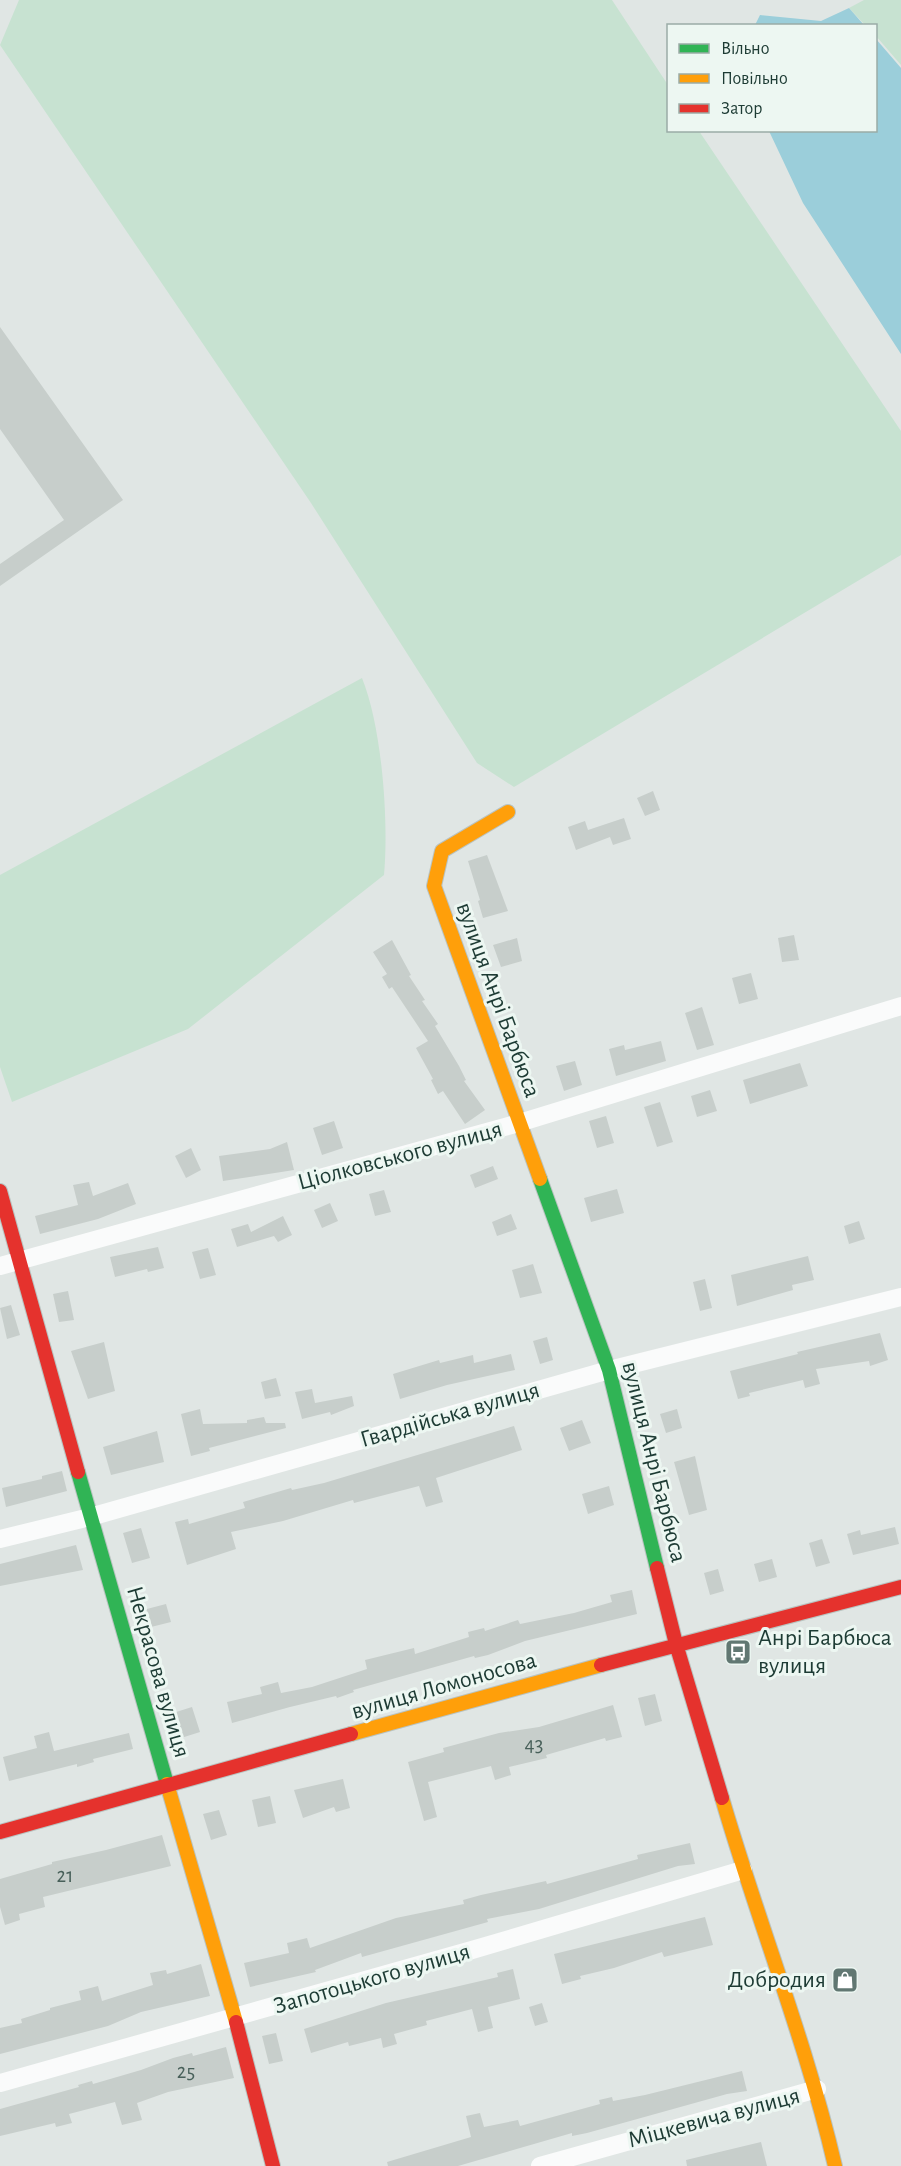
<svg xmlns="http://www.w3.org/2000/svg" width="901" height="2166" viewBox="0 0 901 2166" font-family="'Alegreya Sans',sans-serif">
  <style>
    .green { fill: #c7e2d1 }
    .water { fill: #9bceda }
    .building { fill: #c7cecb }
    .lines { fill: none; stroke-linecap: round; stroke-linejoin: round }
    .fast-casing { stroke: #b9c3c0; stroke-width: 16 }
    .slow-casing { stroke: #b9c3c0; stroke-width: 16 }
    .jam-casing { stroke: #b9c3c0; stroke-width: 16 }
    .street { stroke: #fafbfb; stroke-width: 18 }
    .fast { stroke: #30b455; stroke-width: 14 }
    .slow { stroke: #ff9f0a; stroke-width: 14 }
    .jam { stroke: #e5322d; stroke-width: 14 }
    .labels { text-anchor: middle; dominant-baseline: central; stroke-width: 6; stroke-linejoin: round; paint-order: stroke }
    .number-label { font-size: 21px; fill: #48605a }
    .street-label { font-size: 24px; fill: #1d3b34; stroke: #edf7f2 }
    .poi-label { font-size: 24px; fill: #1d3b34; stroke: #edf7f2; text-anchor: start }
  </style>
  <rect width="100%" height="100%" fill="#e0e6e4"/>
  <path class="green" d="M 19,0 L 612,0 L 668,85 L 668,130 L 699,131 L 901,431 L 901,555 L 514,787 L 477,763 L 311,503 L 0,45 Z
    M 864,0 L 901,0 L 901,65 L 876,36 L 876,26 L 865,25 L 849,8 Z
    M 362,678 C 382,727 389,822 384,875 L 188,1029 L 12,1102 L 0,1067 L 0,875 Z"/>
  <path class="water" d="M 849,8 L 864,25 L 755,25 L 760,15 L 821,21 Z
    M 876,39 L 901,68 L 901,354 L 803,203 L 769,131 L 876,130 Z"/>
  <path class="building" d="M 0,327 L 123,500 L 0,586 L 0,564 L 64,520 L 0,429 Z
    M 653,791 L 660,810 L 645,816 L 637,798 Z
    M 624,818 L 631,839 L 613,845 L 610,837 L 576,850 L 568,827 L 585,821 L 588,830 Z
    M 487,855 L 508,911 L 483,918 L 478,901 L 480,900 L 468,861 Z
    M 794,935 L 799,960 L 782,962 L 778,938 Z
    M 517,938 L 522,961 L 501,967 L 493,945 Z
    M 392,940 L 411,975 L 409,976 L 425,1000 L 422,1001 L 438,1024 L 435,1026 L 459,1066 L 466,1080 L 464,1081 L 485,1110 L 465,1124 L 443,1091 L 438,1094 L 431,1080 L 433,1079 L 416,1048 L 428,1041 L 392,987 L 389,989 L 382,977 L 387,974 L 373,952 Z
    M 751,973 L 758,999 L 739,1004 L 732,978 Z
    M 702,1007 L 714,1045 L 697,1050 L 685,1013 Z
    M 661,1041 L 666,1061 L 616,1076 L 609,1049 L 624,1045 L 625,1050 Z
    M 575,1061 L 582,1085 L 564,1091 L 556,1066 Z
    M 800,1063 L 808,1086 L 750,1104 L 743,1080 Z
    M 710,1090 L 717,1111 L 697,1117 L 691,1096 Z
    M 660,1102 L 673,1142 L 657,1147 L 644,1107 Z
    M 606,1116 L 614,1143 L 597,1148 L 589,1121 Z
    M 334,1121 L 343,1148 L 322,1155 L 313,1128 Z
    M 287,1142 L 294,1170 L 223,1181 L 219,1156 L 270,1149 Z
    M 191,1148 L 201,1170 L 186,1178 L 175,1156 Z
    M 493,1166 L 498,1179 L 475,1188 L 470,1175 Z
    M 89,1182 L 93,1196 L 128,1183 L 136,1204 L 98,1219 L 40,1234 L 35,1216 L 78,1205 L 73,1185 Z
    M 617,1189 L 624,1213 L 591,1222 L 584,1198 Z
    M 384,1190 L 391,1212 L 375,1216 L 369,1194 Z
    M 330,1203 L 338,1221 L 322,1228 L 314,1210 Z
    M 511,1214 L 517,1229 L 497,1236 L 492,1222 Z
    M 283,1216 L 292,1235 L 278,1242 L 274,1236 L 237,1247 L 231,1229 L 248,1224 L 251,1232 Z
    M 859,1221 L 865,1239 L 849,1244 L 844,1226 Z
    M 158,1247 L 164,1268 L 148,1272 L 147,1269 L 115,1277 L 110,1257 Z
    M 208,1248 L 216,1275 L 200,1279 L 192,1252 Z
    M 808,1256 L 814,1280 L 792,1285 L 793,1290 L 737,1306 L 731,1275 Z
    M 533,1264 L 542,1293 L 520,1298 L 512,1270 Z
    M 705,1279 L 712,1308 L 700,1311 L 693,1282 Z
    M 68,1291 L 74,1320 L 59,1322 L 53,1294 Z
    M 11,1305 L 20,1335 L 7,1339 L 0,1308 Z
    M 880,1333 L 888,1360 L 870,1366 L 869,1361 L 816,1369 L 820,1384 L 805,1388 L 803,1380 L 749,1393 L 750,1396 L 738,1399 L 730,1371 L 798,1354 L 797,1352 Z
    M 547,1337 L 553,1360 L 540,1364 L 533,1341 Z
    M 104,1342 L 115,1391 L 88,1399 L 71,1351 Z
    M 511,1354 L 515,1370 L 447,1385 L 400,1399 L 393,1374 L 439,1360 L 440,1363 L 473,1355 L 474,1363 Z
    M 276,1378 L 281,1396 L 265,1399 L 261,1382 Z
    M 312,1389 L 315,1403 L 352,1396 L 354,1406 L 331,1415 L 330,1412 L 302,1419 L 295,1392 Z
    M 200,1409 L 203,1424 L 247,1423 L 247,1420 L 264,1417 L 266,1423 L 285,1423 L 286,1428 L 209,1448 L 210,1451 L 191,1456 L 181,1414 Z
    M 677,1409 L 682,1428 L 666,1433 L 660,1414 Z
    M 582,1420 L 591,1443 L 569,1451 L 560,1428 Z
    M 514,1426 L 522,1450 L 436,1478 L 443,1502 L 426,1507 L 419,1486 L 354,1503 L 353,1500 L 283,1521 L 231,1532 L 236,1549 L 187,1565 L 175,1522 L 188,1519 L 189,1524 L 245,1508 L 243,1502 L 291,1488 L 292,1490 L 324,1483 Z
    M 157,1431 L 164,1462 L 111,1475 L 103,1447 Z
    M 695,1456 L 707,1510 L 689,1515 L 674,1462 Z
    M 62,1471 L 67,1491 L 6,1507 L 2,1488 L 42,1479 L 42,1476 Z
    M 609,1486 L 614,1505 L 588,1514 L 582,1494 Z
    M 895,1527 L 899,1544 L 853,1555 L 847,1534 L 860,1530 L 861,1535 Z
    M 141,1528 L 150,1558 L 132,1563 L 123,1533 Z
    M 822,1539 L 830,1563 L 816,1567 L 809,1543 Z
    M 76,1545 L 83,1570 L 0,1586 L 0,1564 Z
    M 772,1559 L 777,1577 L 759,1582 L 754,1564 Z
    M 718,1569 L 724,1591 L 710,1595 L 704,1573 Z
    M 632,1590 L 637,1614 L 525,1641 L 488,1655 L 475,1658 L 474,1656 L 353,1690 L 354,1692 L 337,1698 L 336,1696 L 290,1707 L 232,1723 L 227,1702 L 262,1694 L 260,1687 L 278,1682 L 281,1693 L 312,1687 L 367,1669 L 365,1660 L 414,1648 L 415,1654 L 469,1637 L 468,1632 L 484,1628 L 485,1631 L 518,1620 L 520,1624 L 574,1613 L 612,1602 L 610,1595 Z
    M 166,1604 L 171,1622 L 147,1628 L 143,1610 Z
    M 655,1694 L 662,1721 L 645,1726 L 638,1698 Z
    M 613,1705 L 622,1737 L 606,1741 L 605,1738 L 546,1755 L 547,1758 L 509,1767 L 511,1775 L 495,1780 L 491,1766 L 428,1782 L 437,1817 L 424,1821 L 408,1762 L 444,1752 L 443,1748 L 499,1733 L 539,1727 Z
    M 192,1707 L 200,1732 L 181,1738 L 173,1713 Z
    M 49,1732 L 54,1751 L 129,1733 L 133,1749 L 93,1759 L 94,1762 L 77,1767 L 77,1764 L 9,1781 L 3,1757 L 37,1748 L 34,1736 Z
    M 343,1779 L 350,1808 L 336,1812 L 334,1807 L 303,1818 L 294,1790 Z
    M 270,1796 L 276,1823 L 258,1827 L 252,1800 Z
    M 219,1810 L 227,1835 L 211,1840 L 203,1814 Z
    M 162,1835 L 171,1866 L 43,1897 L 45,1907 L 19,1914 L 20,1920 L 5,1925 L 0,1907 L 0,1879 L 52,1864 L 52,1862 L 106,1850 Z
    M 690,1843 L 695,1864 L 678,1866 L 539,1909 L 487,1919 L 488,1922 L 362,1957 L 361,1953 L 315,1970 L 316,1972 L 250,1987 L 244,1963 L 289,1953 L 287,1943 L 307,1938 L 310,1948 L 396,1918 L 464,1904 L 463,1900 L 481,1895 L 546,1881 L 547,1884 L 638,1859 L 637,1855 Z
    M 705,1917 L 713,1945 L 664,1957 L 662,1952 L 614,1968 L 580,1976 L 581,1979 L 562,1984 L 554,1954 Z
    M 201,1964 L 210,1996 L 141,2012 L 108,2026 L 0,2054 L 0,2028 L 22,2023 L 21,2019 L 50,2010 L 50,2008 L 81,2000 L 79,1991 L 98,1986 L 102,2001 L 153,1985 L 150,1973 L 166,1970 L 167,1974 Z
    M 513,1969 L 520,1999 L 488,2007 L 493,2028 L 478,2032 L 472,2009 L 426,2021 L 427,2025 L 394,2034 L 397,2044 L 383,2048 L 381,2038 L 349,2046 L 348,2042 L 311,2053 L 304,2029 L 386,2003 L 498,1977 L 497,1973 Z
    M 542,2003 L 548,2022 L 535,2026 L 529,2007 Z
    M 276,2033 L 283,2061 L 269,2064 L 262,2036 Z
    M 226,2047 L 234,2078 L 168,2092 L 137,2103 L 142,2120 L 122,2125 L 115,2102 L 69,2114 L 72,2123 L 56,2127 L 55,2123 L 0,2136 L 0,2109 L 79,2087 L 78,2085 L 92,2081 L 93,2084 L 141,2070 L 173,2058 L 192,2053 L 193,2056 Z
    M 742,2071 L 747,2091 L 727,2094 L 587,2133 L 572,2136 L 572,2133 L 458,2166 L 388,2166 L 387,2162 L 471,2137 L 466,2116 L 480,2113 L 484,2127 L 518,2120 L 520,2126 L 600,2104 L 599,2100 L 612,2097 L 613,2101 L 645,2095 Z
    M 761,2142 L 767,2166 L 687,2166 L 686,2160 Z"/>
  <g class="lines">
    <defs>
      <path id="fast" d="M 540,1179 L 609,1370 L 657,1568
        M 78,1472 L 167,1784"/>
      <path id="slow" d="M 508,812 L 442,851 L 434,886 L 540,1179
        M 351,1734 L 601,1665
        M 167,1784 L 236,2022
        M 722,1798 C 758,1922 806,2041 835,2166"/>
      <path id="jam" d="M 0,1191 L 78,1472
        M 657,1568 L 676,1644 L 722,1798
        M 601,1665 L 901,1587
        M 0,1832 L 351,1734
        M 236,2022 L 273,2166"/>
    </defs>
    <use href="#fast" class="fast-casing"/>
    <use href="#slow" class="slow-casing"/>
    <use href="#jam" class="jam-casing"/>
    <path class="street" d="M 0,1266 L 519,1123 L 901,1006
      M 0,1539 L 90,1517 L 609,1370 L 901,1297
      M 0,2083 L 472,1950 L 743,1870
      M 540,2166 L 817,2089"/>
    <use href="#fast" class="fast"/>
    <use href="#slow" class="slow"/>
    <use href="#jam" class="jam"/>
  </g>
  <defs>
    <symbol id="bus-square" viewBox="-11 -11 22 22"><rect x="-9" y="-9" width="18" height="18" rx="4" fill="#617772" stroke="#edf7f2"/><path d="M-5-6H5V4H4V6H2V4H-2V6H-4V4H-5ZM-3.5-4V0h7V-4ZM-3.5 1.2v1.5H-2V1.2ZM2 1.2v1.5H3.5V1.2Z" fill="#fff"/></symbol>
    <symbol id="shop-square" viewBox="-11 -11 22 22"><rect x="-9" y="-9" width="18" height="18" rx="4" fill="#617772" stroke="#edf7f2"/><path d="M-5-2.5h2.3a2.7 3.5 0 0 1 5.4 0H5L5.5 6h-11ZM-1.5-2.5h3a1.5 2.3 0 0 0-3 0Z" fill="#fff"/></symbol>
  </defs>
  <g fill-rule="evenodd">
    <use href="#bus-square" x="723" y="1637" width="30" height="30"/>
    <use href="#shop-square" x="830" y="1965" width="30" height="30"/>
  </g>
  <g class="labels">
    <g class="number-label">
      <text x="534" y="1744">43</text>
      <text x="65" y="1875">21</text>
      <text x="186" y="2071">25</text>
    </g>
    <g class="street-label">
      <text transform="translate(498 1000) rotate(70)">вулиця Анрі Барбюса</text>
      <text transform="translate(400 1156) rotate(-15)">Ціолковського вулиця</text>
      <text transform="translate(450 1415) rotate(-16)">Гвардійська вулиця</text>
      <text transform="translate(654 1462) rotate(76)">вулиця Анрі Барбюса</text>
      <text transform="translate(158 1672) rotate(74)">Некрасова вулиця</text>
      <text transform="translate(444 1686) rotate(-16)">вулиця Ломоносова</text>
      <text transform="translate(372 1979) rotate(-16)">Запотоцького вулиця</text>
      <text transform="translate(714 2118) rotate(-15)">Міцкевича вулиця</text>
    </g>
    <g class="poi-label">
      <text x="758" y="1638">Анрі Барбюса<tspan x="758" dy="28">вулиця</tspan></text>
      <text x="826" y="1980" text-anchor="end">Добродия</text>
    </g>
  </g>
  <rect x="667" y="24" width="210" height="108" fill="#edf7f2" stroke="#9aaca6" stroke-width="1.5"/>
  <rect x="679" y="44" width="30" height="9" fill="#30b455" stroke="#9aaca6" stroke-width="1.5"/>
  <text x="721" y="54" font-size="18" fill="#1d3b34">Вільно</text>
  <rect x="679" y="74" width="30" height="9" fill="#ff9f0a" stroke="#9aaca6" stroke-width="1.5"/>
  <text x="721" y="84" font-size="18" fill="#1d3b34">Повільно</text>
  <rect x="679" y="104" width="30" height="9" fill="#e5322d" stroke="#9aaca6" stroke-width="1.5"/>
  <text x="721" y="114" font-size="18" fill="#1d3b34">Затор</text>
</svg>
